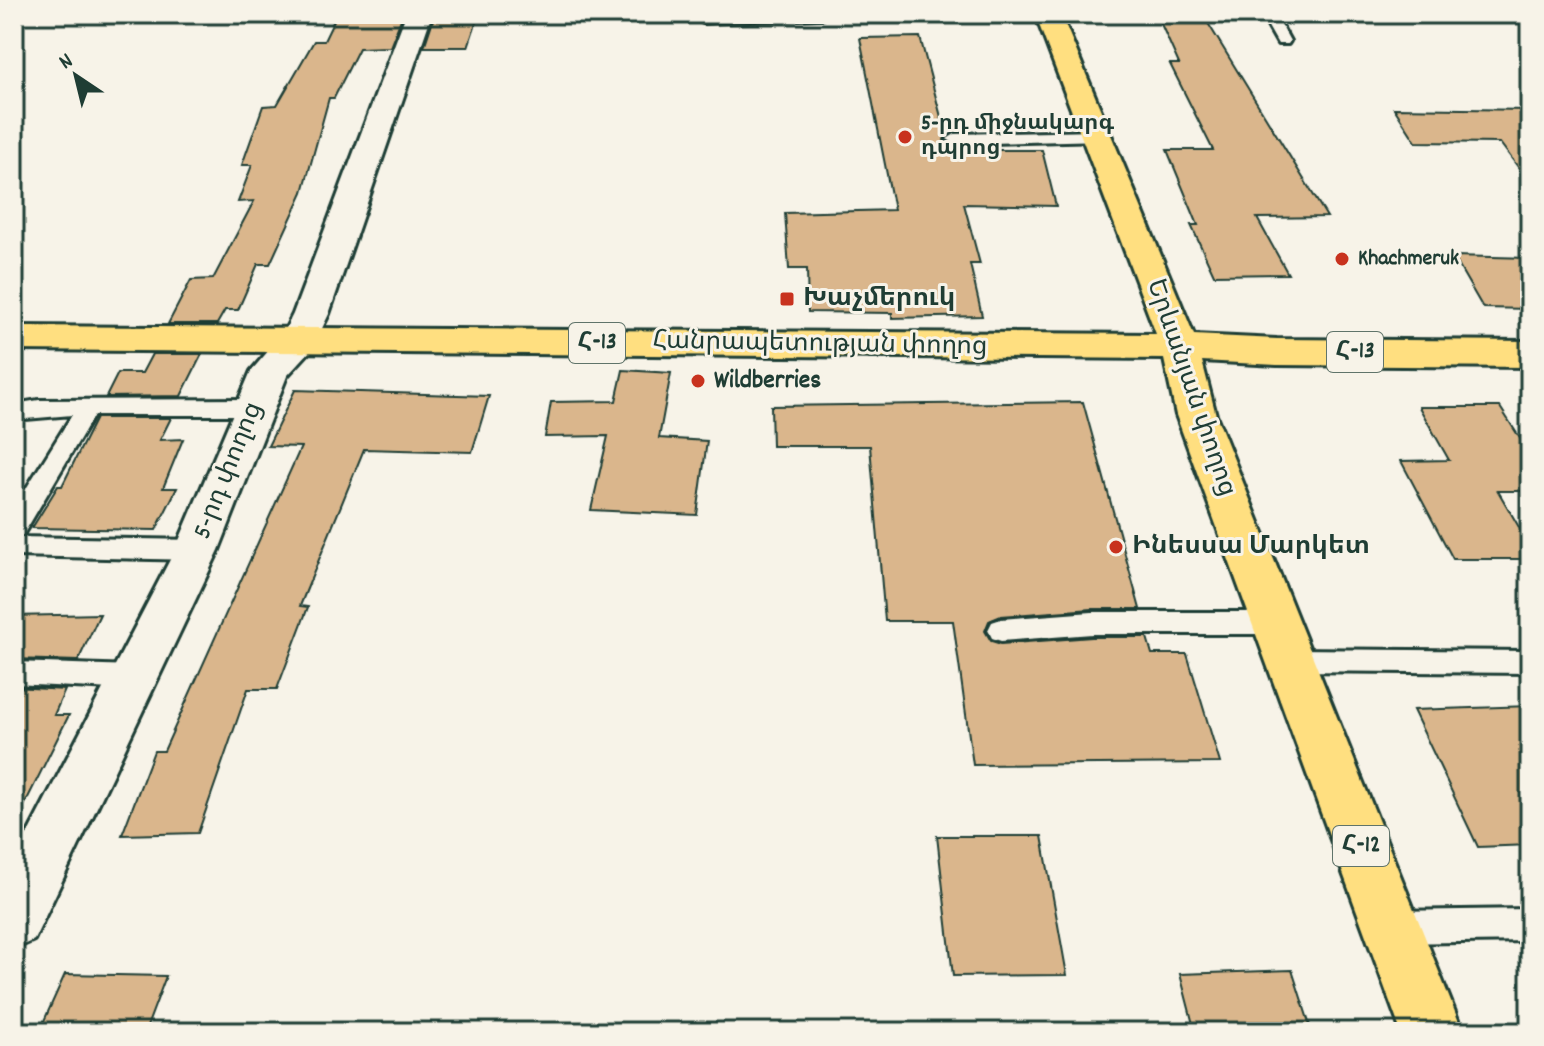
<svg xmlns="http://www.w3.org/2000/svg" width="1544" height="1046" viewBox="0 0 1544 1046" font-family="Dekko,'Noto Sans Armenian',sans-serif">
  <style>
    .building { fill: #dab68c; stroke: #1f3d34; stroke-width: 2 }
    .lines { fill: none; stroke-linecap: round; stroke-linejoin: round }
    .lane-casing { stroke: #1f3d34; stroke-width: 6 }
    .street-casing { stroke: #1f3d34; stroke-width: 6 }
    .primary-casing { stroke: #1f3d34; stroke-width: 6 }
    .lane { fill: #f7f3e8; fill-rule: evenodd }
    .street { fill: #f7f3e8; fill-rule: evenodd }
    .primary { fill: #ffdf80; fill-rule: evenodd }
    .poi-dot { fill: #c8321e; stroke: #f7f3e8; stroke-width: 3 }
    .labels { text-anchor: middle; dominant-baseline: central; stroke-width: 6; stroke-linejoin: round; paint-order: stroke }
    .far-poi-label { font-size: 22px; font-weight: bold; fill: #1f3d34; stroke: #f7f3e8; text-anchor: start }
    .shield { fill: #f7f3e8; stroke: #60746a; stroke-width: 2 }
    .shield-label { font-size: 24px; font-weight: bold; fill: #1f3d34 }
    .poi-label { font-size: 26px; font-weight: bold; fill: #1f3d34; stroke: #f7f3e8; text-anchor: start }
    .street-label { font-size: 26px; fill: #1f3d34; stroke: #f7f3e8 }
  </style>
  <rect width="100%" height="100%" fill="#f7f3e8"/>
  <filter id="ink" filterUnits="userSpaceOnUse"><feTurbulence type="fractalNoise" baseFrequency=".0125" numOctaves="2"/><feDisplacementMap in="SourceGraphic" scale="16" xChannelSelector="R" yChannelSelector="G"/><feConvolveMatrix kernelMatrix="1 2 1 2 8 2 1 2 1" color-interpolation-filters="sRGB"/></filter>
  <g filter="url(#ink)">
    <path class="building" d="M 337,14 L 403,14 L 390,47 L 359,48 L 334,98 L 329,98 L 303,192 L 270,264 L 258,264 L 238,310 L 225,310 L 217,324 L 168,324 L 191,280 L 213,279 L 254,201 L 238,202 L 252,165 L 242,165 L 263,106 L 277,105 L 314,41 L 324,41 Z
      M 435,14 L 479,14 L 468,47 L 424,47 Z
      M 1157,15 L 1203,15 L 1327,217 L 1257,218 L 1288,274 L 1214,275 L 1191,225 L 1198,225 L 1167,150 L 1213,150 L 1170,64 L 1179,64 Z
      M 920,37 L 946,136 L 944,140 L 950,150 L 1042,150 L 1056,206 L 964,204 L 980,264 L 970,264 L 982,316 L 892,318 L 892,313 L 808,312 L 807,269 L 789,269 L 785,213 L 894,210 L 860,38 Z
      M 1394,108 L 1530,110 L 1530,183 L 1500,143 L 1416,142 Z
      M 1453,256 L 1530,258 L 1530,309 L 1483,308 Z
      M 152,354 L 202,354 L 181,396 L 106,397 L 118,373 L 142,373 Z
      M 623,370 L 671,373 L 659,438 L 707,441 L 697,515 L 591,510 L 608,436 L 545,437 L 551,402 L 616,401 Z
      M 295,390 L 489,396 L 472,452 L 364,449 L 300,606 L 308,607 L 277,689 L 248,689 L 198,833 L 122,835 L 154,751 L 164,751 L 301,447 L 268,446 Z
      M 1083,402 L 1140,609 L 1092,609 L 1001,616 L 989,621 L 985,631 L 991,641 L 1001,644 L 1092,637 L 1147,637 L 1152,654 L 1187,654 L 1220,763 L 973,765 L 953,621 L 885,621 L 870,446 L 772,446 L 771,406 Z
      M 1419,407 L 1500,407 L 1530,454 L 1530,491 L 1498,491 L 1530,546 L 1530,559 L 1453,559 L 1401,461 L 1449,460 Z
      M 96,418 L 171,418 L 160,440 L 183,439 L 163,488 L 177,488 L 156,530 L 32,528 L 58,486 L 62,486 Z
      M 100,614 L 78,661 L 14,659 L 14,616 Z
      M 14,687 L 65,690 L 54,715 L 69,715 L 14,826 Z
      M 1530,706 L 1530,845 L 1478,847 L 1413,710 Z
      M 937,836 L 1042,836 L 1067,975 L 953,976 Z
      M 1292,970 L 1312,1032 L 1195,1032 L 1180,974 Z
      M 65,974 L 166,976 L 145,1032 L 39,1032 Z"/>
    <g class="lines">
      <defs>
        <path id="lane" d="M 829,14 L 822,18 L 703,23 L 696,19 L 703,15 L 718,14 Z
          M 1261,14 L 1275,14 L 1290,41 L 1288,44 L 1278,44 Z
          M 1097,131 L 1103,132 L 1105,136 L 1103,140 L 955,144 L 947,139 L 955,134 Z
          M 254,399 L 262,402 L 265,407 L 262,412 L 254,415 L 94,415 L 23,535 L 16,537 L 197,540 L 206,543 L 209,550 L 206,557 L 197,560 L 14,556 L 14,508 L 72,415 L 14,420 L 14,404 L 39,400 Z
          M 1092,612 L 1276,612 L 1285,615 L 1289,623 L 1285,631 L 1276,634 L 1092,634 L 1001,641 L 992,638 L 988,630 L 992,622 L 1001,619 Z
          M 1290,649 L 1530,651 L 1530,673 L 1290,671 L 1281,668 L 1277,660 L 1281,652 Z
          M 14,662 L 133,666 L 143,670 L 146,678 L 143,686 L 133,690 L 14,684 Z
          M 1530,909 L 1530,941 L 1392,943 L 1381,938 L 1376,927 L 1381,916 L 1392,911 Z"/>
        <path id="street" d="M 406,14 L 432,14 L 329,314 L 312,349 L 287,376 L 219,550 L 34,940 L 14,949 L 14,860 L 175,550 L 251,371 L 283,334 L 293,314 Z"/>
        <path id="primary" d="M 1035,14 L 1061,14 L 1194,335 L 1277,339 L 1530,341 L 1530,367 L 1277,365 L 1202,361 L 1216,415 L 1463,1032 L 1401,1032 L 1176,415 L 1164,359 L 14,350 L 14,326 L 1156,334 Z"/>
      </defs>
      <use href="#lane" class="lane-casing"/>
      <use href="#street" class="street-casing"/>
      <use href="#primary" class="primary-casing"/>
      <use href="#lane" class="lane"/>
      <use href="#street" class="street"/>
      <use href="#primary" class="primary"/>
    </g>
  </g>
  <g class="poi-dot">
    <circle cx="905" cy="137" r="8"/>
    <circle cx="1342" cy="259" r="8"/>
    <rect x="779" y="291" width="16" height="16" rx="4"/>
    <circle cx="698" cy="381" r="8"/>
    <circle cx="1116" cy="547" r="8"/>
  </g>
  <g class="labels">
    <g class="far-poi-label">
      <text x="921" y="124">5-րդ միջնակարգ<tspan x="921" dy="25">դպրոց</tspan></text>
      <text x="1358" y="259">Khachmeruk</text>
    </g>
    <g class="shield">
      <rect x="569" y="323" width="56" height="40" rx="6"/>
      <rect x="1327" y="332" width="56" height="40" rx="6"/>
      <rect x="1333" y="826" width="56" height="40" rx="6"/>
    </g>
    <g class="shield-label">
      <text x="597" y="343">Հ-13</text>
      <text x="1355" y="352">Հ-13</text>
      <text x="1361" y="846">Հ-12</text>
    </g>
    <g class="poi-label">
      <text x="803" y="299">Խաչմերուկ</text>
      <text x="714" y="381">Wildberries</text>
      <text x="1132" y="547">Ինեսսա Մարկետ</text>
    </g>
    <g class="street-label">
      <text transform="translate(820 345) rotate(1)">Հանրապետության փողոց</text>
      <text transform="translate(1190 388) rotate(71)">Երևանյան փողոց</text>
      <text transform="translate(229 471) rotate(-68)">5-րդ փողոց</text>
    </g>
  </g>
  <rect width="1544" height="1046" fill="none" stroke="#f7f3e8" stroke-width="48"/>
  <rect x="24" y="24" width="1496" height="998" fill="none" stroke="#1f3d34" stroke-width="3" filter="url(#ink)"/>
  <g transform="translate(76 76) rotate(325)" stroke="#f7f3e8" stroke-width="6" paint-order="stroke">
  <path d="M0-6L14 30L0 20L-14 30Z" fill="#1f3d34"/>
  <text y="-12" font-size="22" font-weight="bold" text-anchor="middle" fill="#1f3d34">N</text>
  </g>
</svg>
